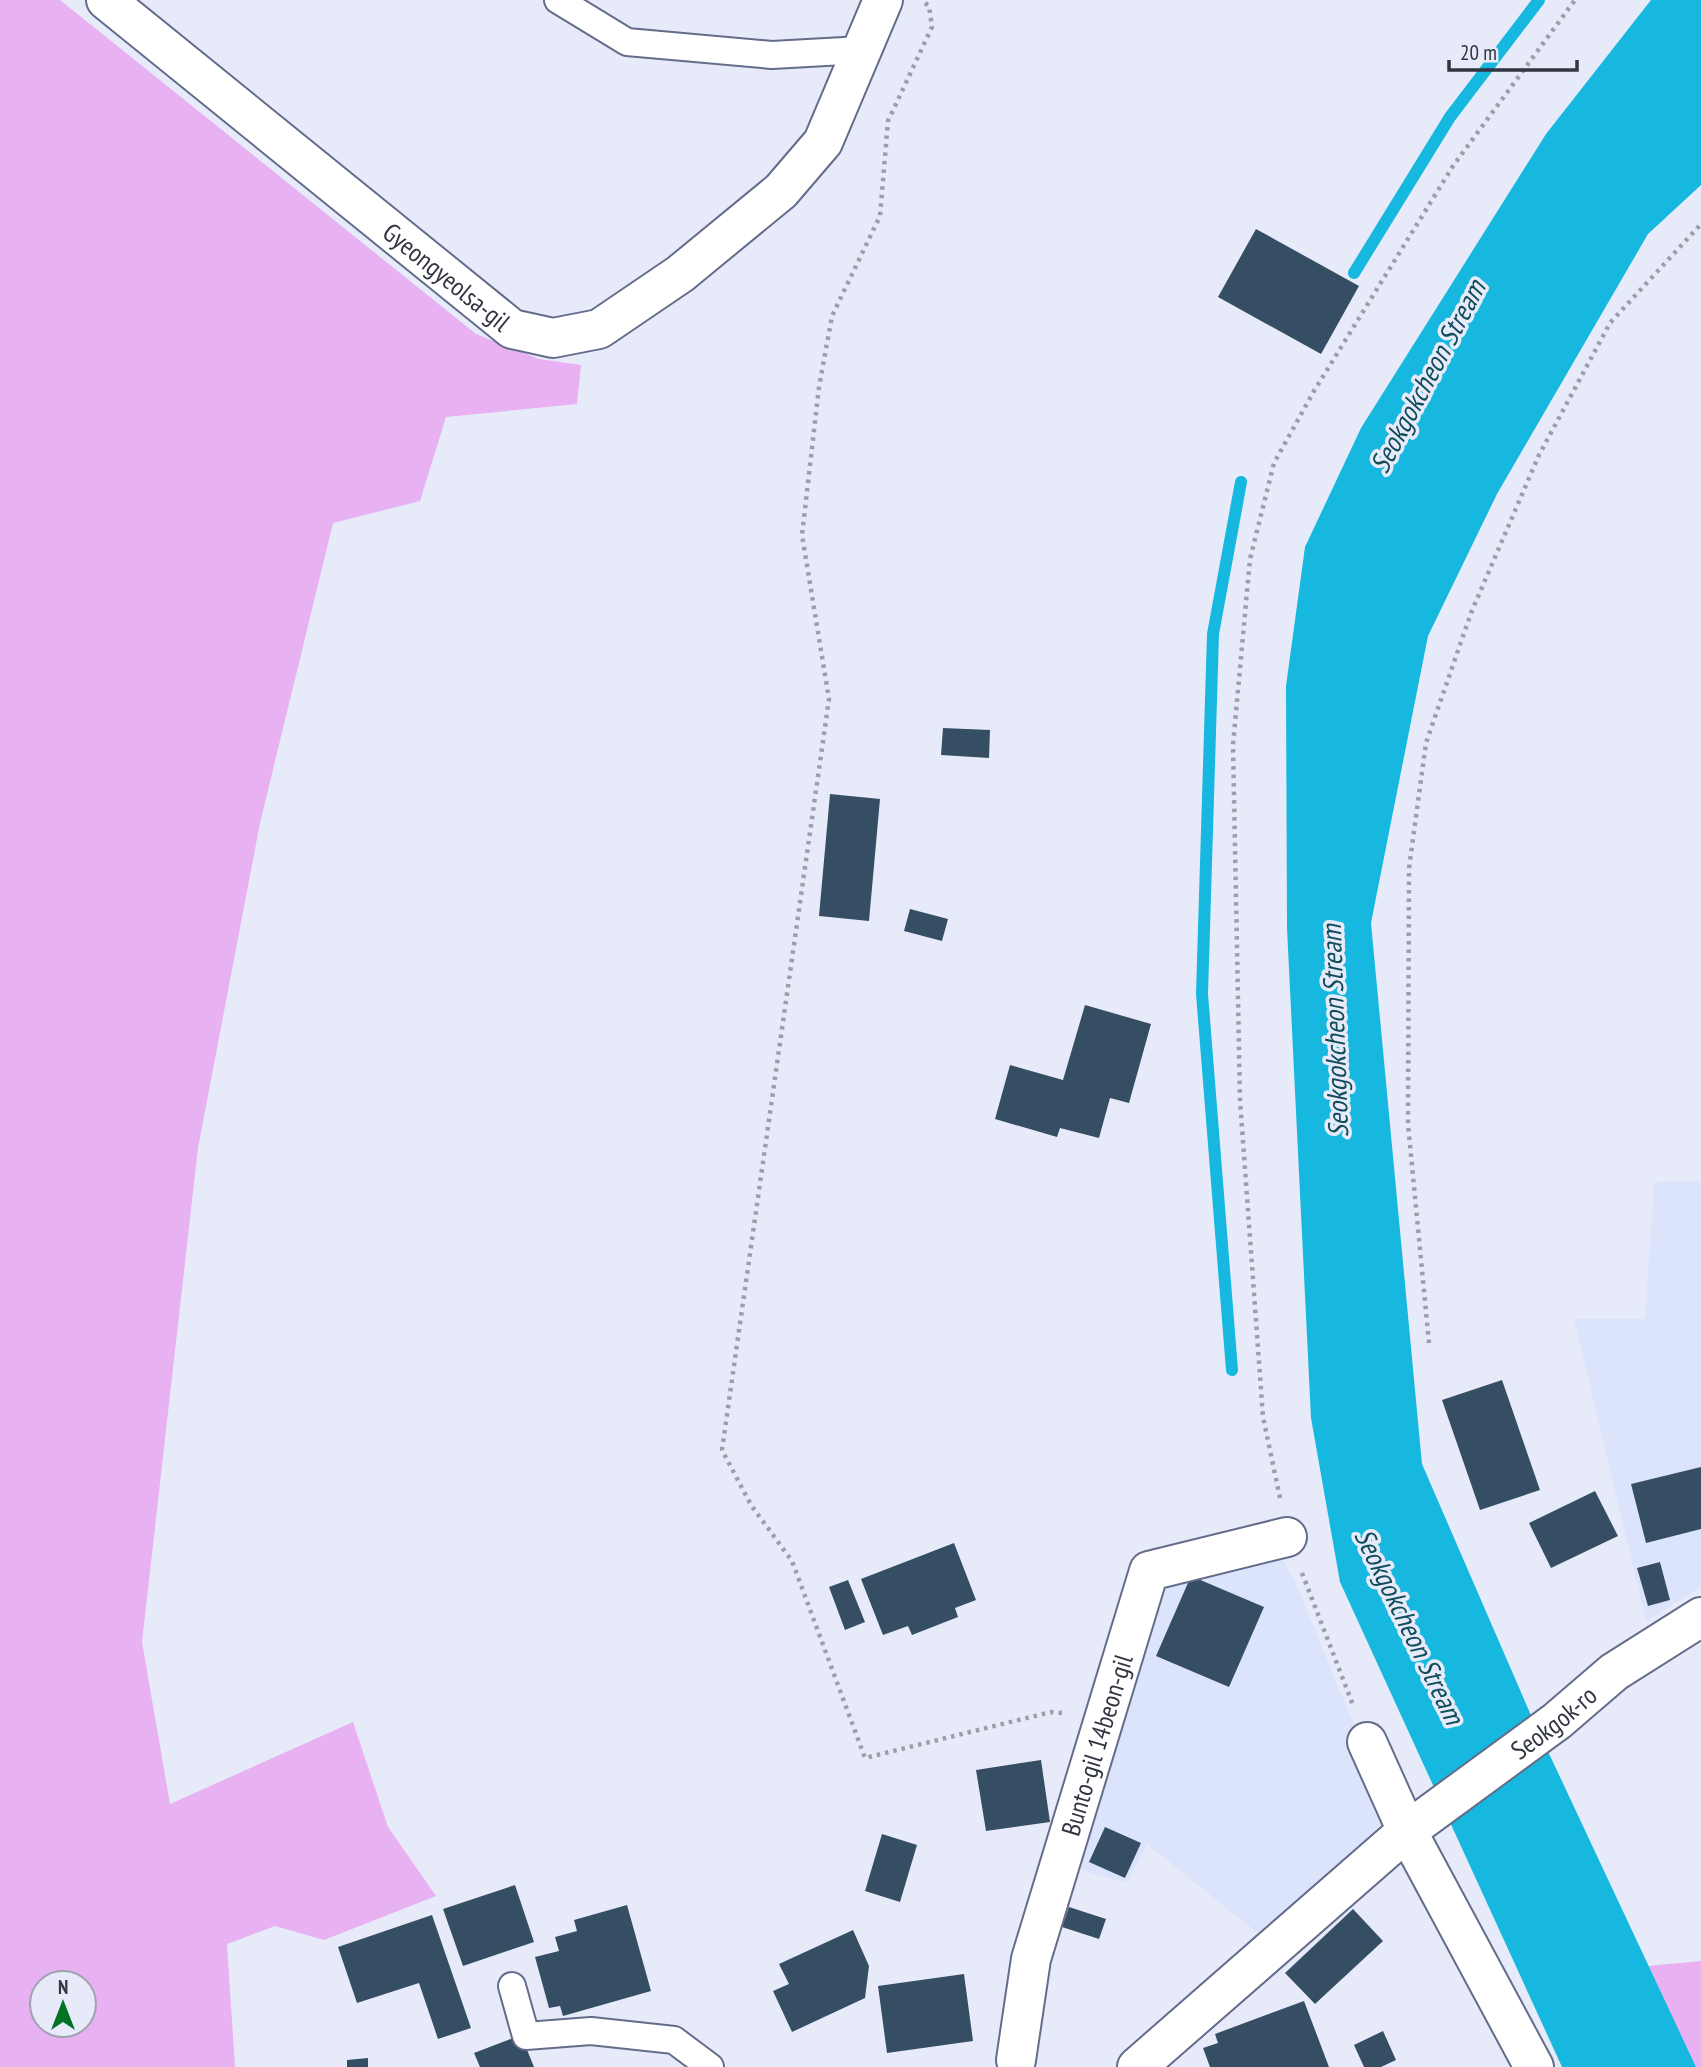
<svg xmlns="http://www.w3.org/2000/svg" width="1701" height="2067" viewBox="0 0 1701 2067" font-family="'PT Sans Narrow',sans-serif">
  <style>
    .built { fill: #dce4fc }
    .green { fill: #e7b1f2; fill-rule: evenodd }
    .water { fill: #17b8df }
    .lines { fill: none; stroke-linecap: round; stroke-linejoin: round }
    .stream { stroke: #17b8df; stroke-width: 12 }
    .building { fill: #364e64 }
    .lane-casing { stroke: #636c8a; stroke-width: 30 }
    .street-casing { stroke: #636c8a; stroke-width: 42 }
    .path { stroke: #9b9fac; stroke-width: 4.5; stroke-dasharray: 3.5 5; stroke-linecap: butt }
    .lane { stroke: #fff; stroke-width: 26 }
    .street { stroke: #fff; stroke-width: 38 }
    .labels { text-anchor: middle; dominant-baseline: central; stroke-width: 7; stroke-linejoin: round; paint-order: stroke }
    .street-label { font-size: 26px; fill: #323643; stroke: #e7ebf9 }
    .water-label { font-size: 28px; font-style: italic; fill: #104c5c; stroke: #e7ebf9 }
  </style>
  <rect width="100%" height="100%" fill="#e7ebf9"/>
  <path class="built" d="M 1701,1181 L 1701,1587 L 1646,1621 L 1574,1319 L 1645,1319 L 1654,1182 Z
    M 1263,1553 L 1283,1559 L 1294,1579 L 1384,1798 L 1385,1821 L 1265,1939 L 1147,1844 L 1127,1883 L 1067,1866 L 1160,1576 Z"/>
  <path class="green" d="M 0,0 L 60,0 L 476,334 L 539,359 L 581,365 L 577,404 L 446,417 L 420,501 L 333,523 L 260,823 L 198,1148 L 142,1642 L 170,1804 L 353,1722 L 388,1827 L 436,1896 L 324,1940 L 275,1926 L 227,1944 L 235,2067 L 0,2067 ZM 42,1983 L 84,1983 L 84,2025 L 42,2025 Z
    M 1701,1961 L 1701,2067 L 1696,2067 L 1647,1966 Z"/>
  <path class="water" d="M 1651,0 L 1701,0 L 1701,185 L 1648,234 L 1497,494 L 1428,636 L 1371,923 L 1422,1464 L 1530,1713 L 1696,2067 L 1562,2067 L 1340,1582 L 1311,1418 L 1287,928 L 1286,686 L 1305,547 L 1361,428 L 1546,134 Z"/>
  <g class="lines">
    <path class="stream" d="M 1354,273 L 1450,117 L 1539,0
      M 1232,1370 L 1202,994 L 1213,634 L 1241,482"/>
  </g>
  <path class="building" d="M 1256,229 L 1359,286 L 1321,354 L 1218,297 Z
    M 943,728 L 990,730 L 989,758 L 941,755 Z
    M 830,794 L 880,799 L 869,921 L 819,916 Z
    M 910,909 L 948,919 L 942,941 L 904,931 Z
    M 1085,1005 L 1151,1024 L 1129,1103 L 1110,1098 L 1099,1138 L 1060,1128 L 1057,1137 L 995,1119 L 1010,1065 L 1063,1080 Z
    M 1502,1380 L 1540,1490 L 1480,1510 L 1442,1400 Z
    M 1701,1467 L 1701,1529 L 1646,1543 L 1631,1484 Z
    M 1595,1491 L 1618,1536 L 1551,1568 L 1529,1523 Z
    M 954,1543 L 976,1600 L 955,1608 L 958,1617 L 912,1635 L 908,1626 L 883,1635 L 861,1579 Z
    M 1660,1562 L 1670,1600 L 1648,1606 L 1637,1568 Z
    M 1191,1576 L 1264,1607 L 1229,1687 L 1156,1656 Z
    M 848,1580 L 865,1622 L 845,1630 L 829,1587 Z
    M 1041,1760 L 1050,1822 L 986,1831 L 976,1770 Z
    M 1105,1827 L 1141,1843 L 1125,1878 L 1089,1862 Z
    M 882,1834 L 917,1845 L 900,1902 L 865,1891 Z
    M 515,1885 L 534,1942 L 463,1966 L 443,1909 Z
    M 627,1905 L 651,1991 L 563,2016 L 560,2006 L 549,2008 L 535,1957 L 559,1951 L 555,1937 L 577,1931 L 574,1920 Z
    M 1069,1907 L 1106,1919 L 1099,1939 L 1062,1927 Z
    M 1353,1909 L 1383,1941 L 1315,2004 L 1285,1973 Z
    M 432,1915 L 471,2028 L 438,2039 L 419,1983 L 357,2003 L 338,1947 Z
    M 853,1930 L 869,1966 L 865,1998 L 792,2032 L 773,1991 L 789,1984 L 779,1964 Z
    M 964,1974 L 973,2041 L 887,2053 L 878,1986 Z
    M 1304,2001 L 1329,2067 L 1210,2067 L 1203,2048 L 1218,2043 L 1215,2034 Z
    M 1383,2031 L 1396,2060 L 1381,2067 L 1364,2067 L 1354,2045 Z
    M 521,2035 L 534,2067 L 480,2067 L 474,2053 Z
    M 368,2058 L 368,2067 L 347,2067 L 347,2060 Z"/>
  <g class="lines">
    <defs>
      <path id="lane" d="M 558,0 L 627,42 L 772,55 L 862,50
        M 512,1986 L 526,2036 L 591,2031 L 674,2040 L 710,2067"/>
      <g id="street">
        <path id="s1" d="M 106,0 L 512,329 L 553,338 L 599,329 L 680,274 L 781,191 L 823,142 L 883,0"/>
        <path d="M 1367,1742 L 1407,1831 L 1534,2067"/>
        <path id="s2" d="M 1016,2060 L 1031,1959 L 1149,1571 L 1287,1537"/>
        <path id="s3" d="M 1137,2067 L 1407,1831 L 1557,1721 L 1614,1672 L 1701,1617"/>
      </g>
    </defs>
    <use href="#lane" class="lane-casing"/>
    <use href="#street" class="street-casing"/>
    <path class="path" d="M 925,3 L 929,6 L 932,27 L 888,121 L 880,216 L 832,316 L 819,387 L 802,535 L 829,699 L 722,1450 L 751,1505 L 792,1561 L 865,1758 L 1051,1712 L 1063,1713
      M 1429,1343 L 1408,1124 L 1409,868 L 1426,743 L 1471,613 L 1539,455 L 1610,323 L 1701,224
      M 1280,1498 L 1263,1417 L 1240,1100 L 1233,745 L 1250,559 L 1274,463 L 1314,391 L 1453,166 L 1575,0
      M 1302,1573 L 1353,1705"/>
    <use href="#lane" class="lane"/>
    <use href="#street" class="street"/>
  </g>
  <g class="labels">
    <g class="street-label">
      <text stroke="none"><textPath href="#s1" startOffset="439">Gyeongyeolsa-gil</textPath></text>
      <text stroke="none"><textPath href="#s3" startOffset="541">Seokgok-ro</textPath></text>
      <text stroke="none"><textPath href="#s2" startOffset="326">Bunto-gil 14beon-gil</textPath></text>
    </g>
    <g class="water-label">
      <text transform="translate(1427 376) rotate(-62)">Seokgokcheon Stream</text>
      <text transform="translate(1334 1031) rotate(-92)">Seokgokcheon Stream</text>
      <text transform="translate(1410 1626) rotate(64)">Seokgokcheon Stream</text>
    </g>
  </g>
  <g transform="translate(63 2004)"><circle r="33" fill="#e7ebf9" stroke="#9fa3b0" stroke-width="2"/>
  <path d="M0-5L12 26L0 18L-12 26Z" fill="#047225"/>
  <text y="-10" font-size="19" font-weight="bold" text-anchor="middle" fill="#323643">N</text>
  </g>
  <path d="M1449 60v10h128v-10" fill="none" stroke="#323643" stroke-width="3.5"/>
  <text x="1460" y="60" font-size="21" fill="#323643" stroke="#e7ebf9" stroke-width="5" paint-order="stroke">20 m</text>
</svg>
